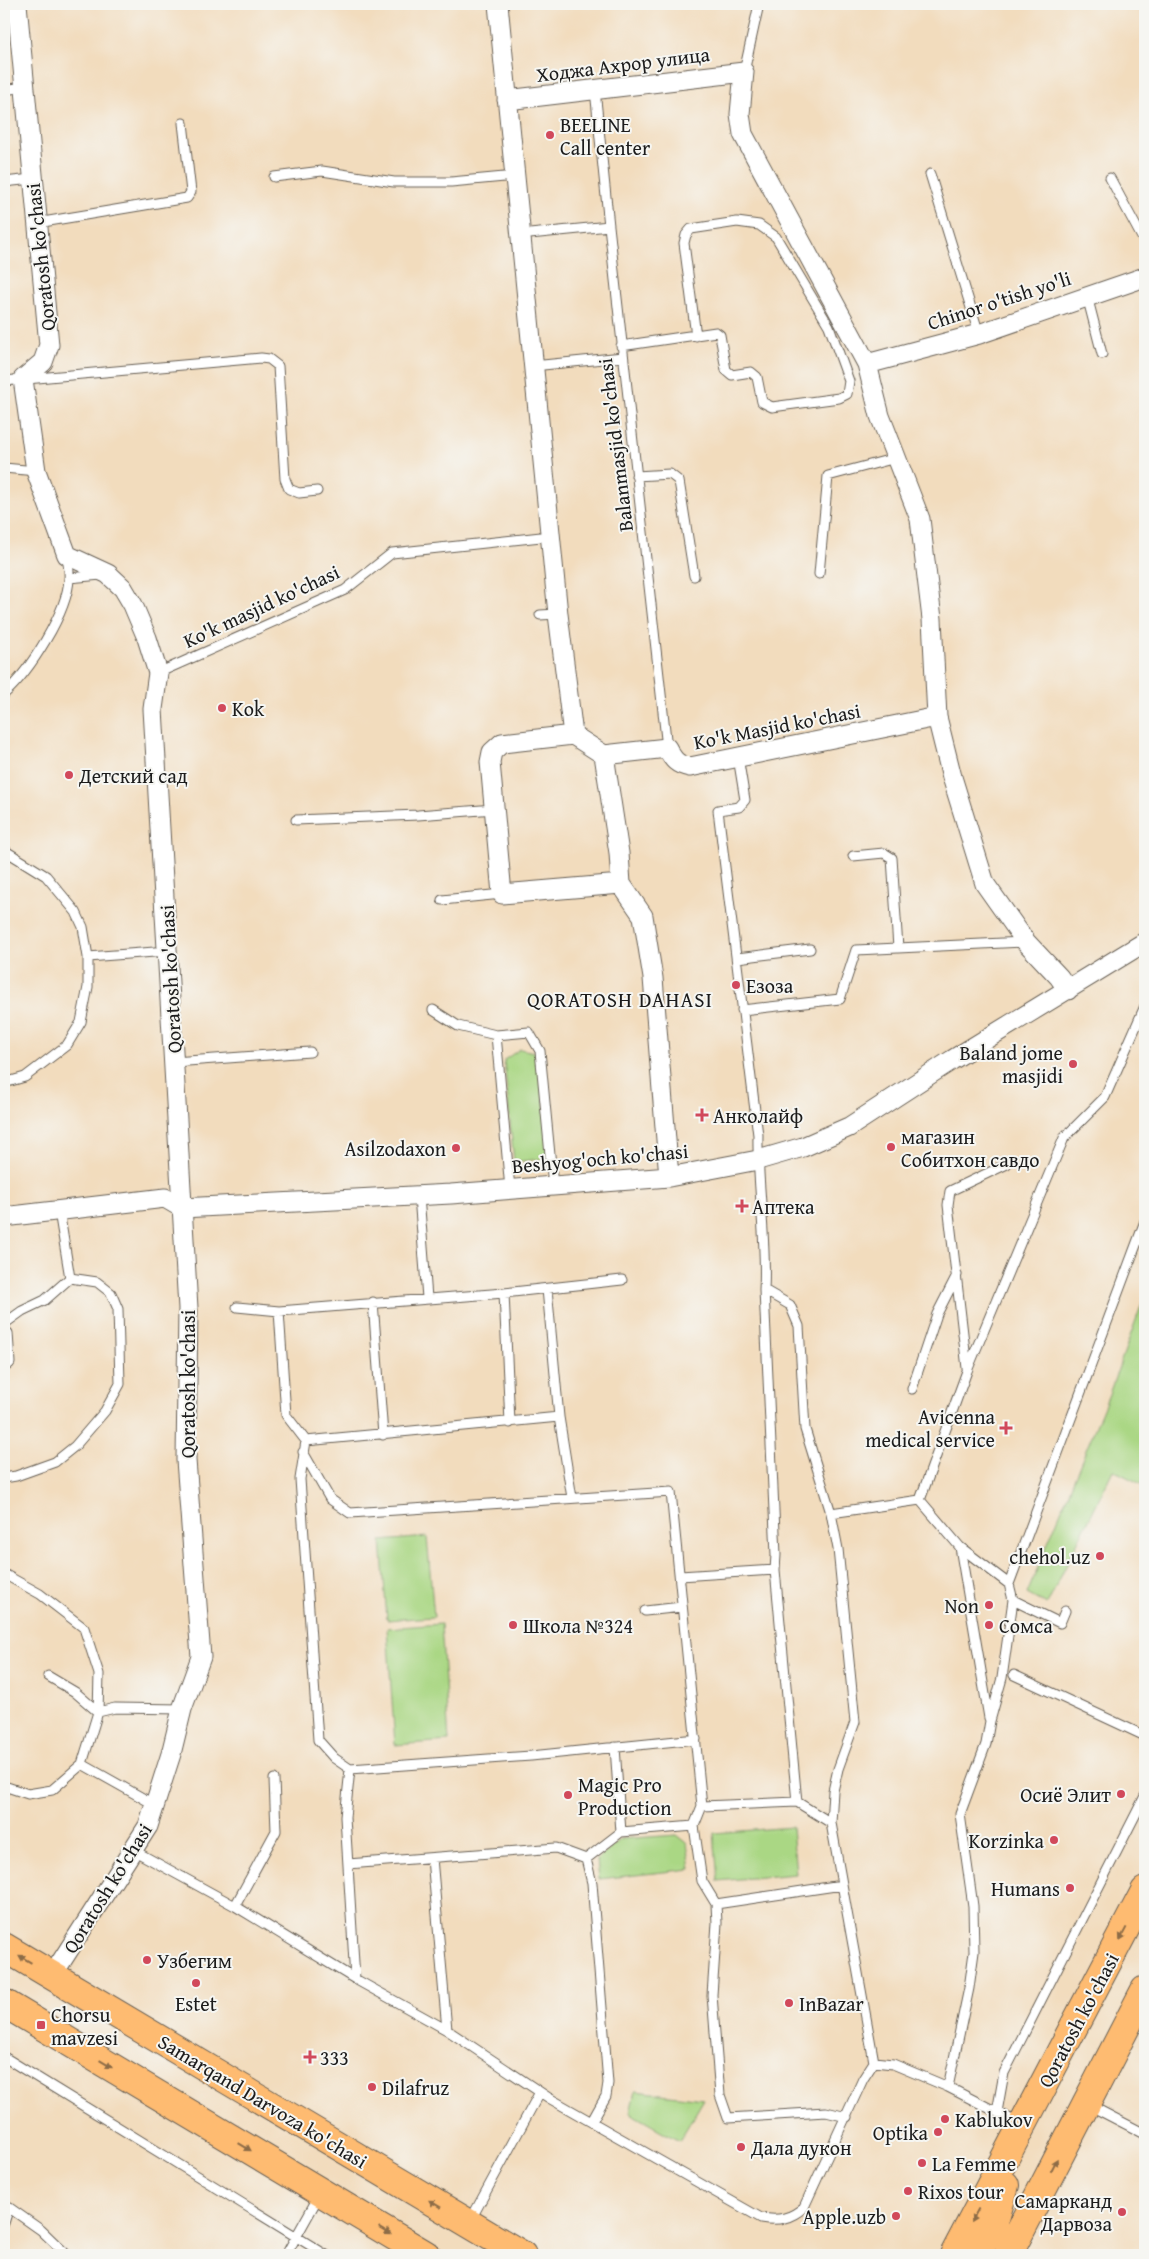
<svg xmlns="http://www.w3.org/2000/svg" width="1149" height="2259" viewBox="0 0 1149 2259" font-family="'Gentium Book Plus',serif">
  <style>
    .green { fill: #aad784; stroke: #637a50 }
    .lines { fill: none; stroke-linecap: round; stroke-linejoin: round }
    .service-casing { stroke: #675f54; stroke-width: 11 }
    .minor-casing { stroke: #675f54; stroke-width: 21 }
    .primary-casing { stroke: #675f54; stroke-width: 30 }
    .service { stroke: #fff; stroke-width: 9 }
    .minor { stroke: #fff; stroke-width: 19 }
    .primary { stroke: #febb71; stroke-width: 28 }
    .oneway { fill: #8d6c46 }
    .poi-dot { fill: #d1495b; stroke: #f6f6f2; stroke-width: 2 }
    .labels { text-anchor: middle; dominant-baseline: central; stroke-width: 4; stroke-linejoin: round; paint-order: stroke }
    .street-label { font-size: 20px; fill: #1c1c1c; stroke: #f6f6f2 }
    .poi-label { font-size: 20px; fill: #1c1c1c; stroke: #f6f6f2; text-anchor: start }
    .neighbourhood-label { font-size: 21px; letter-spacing: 1px; fill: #1c1c1c; stroke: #f6f6f2 }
  </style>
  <rect width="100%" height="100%" fill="#f6f6f2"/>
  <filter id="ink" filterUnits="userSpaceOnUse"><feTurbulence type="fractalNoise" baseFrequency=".02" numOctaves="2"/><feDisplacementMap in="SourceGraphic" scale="10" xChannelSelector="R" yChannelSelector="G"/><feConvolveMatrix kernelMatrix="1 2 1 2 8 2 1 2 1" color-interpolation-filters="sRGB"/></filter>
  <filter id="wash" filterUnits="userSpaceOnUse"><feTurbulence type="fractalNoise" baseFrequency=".0096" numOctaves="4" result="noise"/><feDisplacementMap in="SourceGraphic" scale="20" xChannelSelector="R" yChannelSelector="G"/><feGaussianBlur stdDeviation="1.12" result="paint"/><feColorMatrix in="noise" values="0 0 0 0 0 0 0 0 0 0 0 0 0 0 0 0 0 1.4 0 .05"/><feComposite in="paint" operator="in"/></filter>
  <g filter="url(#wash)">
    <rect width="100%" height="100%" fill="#f2dcbd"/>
    <path class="green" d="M 520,1049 L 539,1053 L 550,1158 L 514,1162 L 504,1060 Z
      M 1145,1295 L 1145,1486 L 1113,1470 L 1047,1605 L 1027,1594 L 1109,1394 Z
      M 427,1537 L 434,1617 L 387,1620 L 381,1541 Z
      M 441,1624 L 449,1741 L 395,1745 L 387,1628 Z
      M 792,1827 L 796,1874 L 718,1881 L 714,1833 Z
      M 677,1835 L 687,1843 L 691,1869 L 599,1879 L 597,1860 L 621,1839 Z
      M 635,2091 L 704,2099 L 679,2141 L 630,2113 Z"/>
  </g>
  <g filter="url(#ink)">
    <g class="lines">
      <defs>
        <path id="service" d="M 744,72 L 759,4
          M 4,90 L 24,87
          M 595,90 L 609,226
          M 930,174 L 979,334
          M 274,177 L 322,171 L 394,182 L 451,182 L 515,176
          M 1110,178 L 1145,243
          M 4,182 L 32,179
          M 37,223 L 187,198 L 191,192 L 183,123
          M 520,235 L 609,226 L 667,748
          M 1087,296 L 1102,354
          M 621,346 L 716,332 L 720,335 L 726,370 L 732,375 L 751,372 L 757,377 L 762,402 L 772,407 L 839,398 L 847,394 L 849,381 L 829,326 L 776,237 L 759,225 L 737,222 L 691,229 L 686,235 L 684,243 L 696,336
          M 533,366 L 623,357
          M 4,381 L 261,358 L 269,359 L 278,366 L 285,479 L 289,489 L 299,493 L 317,491
          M 4,468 L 36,471
          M 636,476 L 670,474 L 679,481 L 694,576
          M 819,574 L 828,476 L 896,458
          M 69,578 L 101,575
          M 540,615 L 558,614
          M 158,673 L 345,590 L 392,553 L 550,536
          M 4,694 C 29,672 68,612 69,578 C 70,570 67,562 67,555
          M 738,757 L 745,800 L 739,807 L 718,810 L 758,1135 C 757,1187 767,1238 764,1290 L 776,1555 L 775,1570 L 797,1802
          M 296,820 L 418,815 L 494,809
          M 4,850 L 46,876 L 76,912 L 83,927 L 88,957 L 88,987 L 81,1022 L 67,1045 L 25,1077 L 4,1083
          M 853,856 L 884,853 L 892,858 L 898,948
          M 442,900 L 502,894
          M 88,957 L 168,951
          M 737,958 L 810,949
          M 433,1010 L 458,1026 L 496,1035
          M 742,1010 L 840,999 L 856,950 L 1026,942
          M 174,1062 L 310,1052
          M 510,1189 L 496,1035 L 529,1032 L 540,1051 L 553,1186
          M 419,1196 L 427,1298
          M 764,1290 L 790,1305 L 799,1326 L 805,1429 L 831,1513
          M 504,1293 L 510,1423
          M 373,1302 L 383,1435
          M 237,1307 L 279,1311 L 504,1293 L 622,1280
          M 279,1311 L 286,1415 L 306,1441 L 300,1479 L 318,1740 L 334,1758 L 350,1769 L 345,1817 L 355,1979
          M 4,1324 L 22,1311 L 45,1300 L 70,1278
          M 4,1330 L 8,1333 L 10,1363 L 4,1368
          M 967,1368 L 948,1205 L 950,1191 L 1007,1164
          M 912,1389 L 937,1314 L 957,1275
          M 559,1417 L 572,1498
          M 306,1441 L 559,1417 L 547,1289
          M 303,1452 L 330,1499 L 350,1513 L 671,1492 L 702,1806 L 694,1826 L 702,1881 L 716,1904 L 717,1923 L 712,1995 L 720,2095 L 728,2118 L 826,2112 L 847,2117
          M 4,1478 L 16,1476 L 55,1462 L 75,1446 L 105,1411 L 120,1384 L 118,1309 L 111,1293 L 97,1282 L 70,1278 L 59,1211
          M 920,1500 L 960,1547 L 1009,1584 L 1013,1600 L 1002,1678 L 990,1721 L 986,1744 L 960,1814 L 973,1906 L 974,1952 L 969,1988 L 948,2087
          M 960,1547 L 989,1718
          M 4,1574 L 40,1594 L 84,1628 L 99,1674 L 98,1712 L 82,1764 L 52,1790 L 28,1794 L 4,1786
          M 680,1576 L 775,1570
          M 1009,1584 L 1145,1221
          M 1013,1600 L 1060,1623 L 1065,1611
          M 645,1611 L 682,1607
          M 1014,1675 L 1145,1736
          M 48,1676 L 75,1692 L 98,1712
          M 98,1712 L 115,1708 L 182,1709
          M 615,1747 L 621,1832
          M 82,1764 L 155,1805
          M 350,1769 L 531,1756 L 696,1739
          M 702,1806 L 797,1802 L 831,1823
          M 133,1850 L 235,1906 L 355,1979 L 447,2030 L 549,2098 L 761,2218 C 778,2221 791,2219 804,2207 L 863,2079 L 874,2062 L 831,1823 L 833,1791 L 838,1769 L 855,1722 L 838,1549 L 831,1513 L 920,1500 L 967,1371 L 1064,1138 L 1105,1097 L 1145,1006
          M 432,1858 L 447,2030
          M 586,1859 L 592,1883 L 608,2083 L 606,2096 L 592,2121
          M 348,1864 L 556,1848 L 586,1859 L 621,1832 L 694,1826
          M 716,1904 L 842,1885
          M 235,1906 L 276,1831 L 274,1779
          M 4,2057 L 326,2255
          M 874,2062 L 893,2064 L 948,2087 L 1020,2124
          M 1089,2105 L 1145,2134
          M 997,2112 L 1004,2073 L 1145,1796
          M 4,2204 L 41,2230 L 67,2255
          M 470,2221 L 540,2092
          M 4,2223 L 9,2207
          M 286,2255 L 320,2194"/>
        <path id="minor" d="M 17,4 L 49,345 L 43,362 L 23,379 L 36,471 L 67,555 L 108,574 L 123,588 L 133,605 L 147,638 L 158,673 L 153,709 L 188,1308 L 186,1460 L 201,1657 L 182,1709 L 171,1754 L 148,1826 L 52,1976
          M 498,4 L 558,614 L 573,735
          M 507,100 L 744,72 L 740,114 L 743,134 L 867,364 L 880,416 L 920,519 L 932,619 L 937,717 L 952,777 L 985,884 L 1026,942 L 1059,977 L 1068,990
          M 867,364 L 979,334 L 1145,277
          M 604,755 L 667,748 C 673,760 677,765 690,767 L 937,717
          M 621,884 L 502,894 L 490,762 L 492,752 L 502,743 L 573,735 L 604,755 L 619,853 L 621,884 L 643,916 L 653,978 L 669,1177
          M 4,1217 L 165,1198 L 182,1208 L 451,1194 L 669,1177 L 758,1160 L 803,1147 L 849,1127 L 952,1060 L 1145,942"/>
        <path id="primary" d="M 4,1947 L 522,2255
          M 4,2003 L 426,2255
          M 954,2255 L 1145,1891
          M 976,2255 L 994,2222 L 1005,2185
          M 1008,2255 L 1145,1990"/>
      </defs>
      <use href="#service" class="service-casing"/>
      <use href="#minor" class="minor-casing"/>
      <use href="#primary" class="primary-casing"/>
      <use href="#service" class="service"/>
      <use href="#minor" class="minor"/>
      <use href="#primary" class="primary"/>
    </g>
    <defs><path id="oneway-solid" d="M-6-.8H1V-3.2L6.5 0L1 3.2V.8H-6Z" transform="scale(1.25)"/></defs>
    <g class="oneway">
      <use href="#oneway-solid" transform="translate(1123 1934) rotate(118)"/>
      <use href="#oneway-solid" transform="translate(25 1959) rotate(-149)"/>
      <use href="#oneway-solid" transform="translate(106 2064) rotate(31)"/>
      <use href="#oneway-solid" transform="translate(245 2147) rotate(31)"/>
      <use href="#oneway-solid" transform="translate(1054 2165) rotate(-63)"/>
      <use href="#oneway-solid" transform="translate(435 2204) rotate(-149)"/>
      <use href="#oneway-solid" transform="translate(975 2215) rotate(118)"/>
      <use href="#oneway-solid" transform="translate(385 2231) rotate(31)"/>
    </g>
  </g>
  <g class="poi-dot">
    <circle cx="550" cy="135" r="5"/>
    <circle cx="222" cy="708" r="5"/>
    <circle cx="69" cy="775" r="5"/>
    <circle cx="736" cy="985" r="5"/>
    <circle cx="1073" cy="1064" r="5"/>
    <path d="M699.5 1107.5h5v5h5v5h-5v5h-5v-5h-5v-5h5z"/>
    <circle cx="891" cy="1147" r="5"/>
    <circle cx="456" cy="1148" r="5"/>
    <path d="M739.5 1198.5h5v5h5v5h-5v5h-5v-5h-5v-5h5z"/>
    <path d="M1003.5 1420.5h5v5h5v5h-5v5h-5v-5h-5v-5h5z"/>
    <circle cx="1100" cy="1556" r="5"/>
    <circle cx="989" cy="1605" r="5"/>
    <circle cx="513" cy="1625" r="5"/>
    <circle cx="989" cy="1625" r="5"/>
    <circle cx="1121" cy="1794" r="5"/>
    <circle cx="568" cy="1795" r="5"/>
    <circle cx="1054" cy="1840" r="5"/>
    <circle cx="1070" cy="1888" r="5"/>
    <circle cx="147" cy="1960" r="5"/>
    <circle cx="196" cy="1983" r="5"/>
    <circle cx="789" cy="2003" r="5"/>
    <rect x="36" y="2020" width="10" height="10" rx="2.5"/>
    <path d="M307.5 2049.5h5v5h5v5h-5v5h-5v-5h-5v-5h5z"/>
    <circle cx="372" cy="2087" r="5"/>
    <circle cx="945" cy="2119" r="5"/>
    <circle cx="938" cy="2132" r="5"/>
    <circle cx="741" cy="2147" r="5"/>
    <circle cx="922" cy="2163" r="5"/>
    <circle cx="908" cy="2191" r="5"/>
    <circle cx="1122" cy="2212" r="5"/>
    <circle cx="896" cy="2216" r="5"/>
  </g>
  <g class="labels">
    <g class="street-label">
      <text transform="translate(623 64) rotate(-7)">Ходжа Ахрор улица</text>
      <text transform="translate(40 257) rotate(-96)">Qoratosh ko'chasi</text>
      <text transform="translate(999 300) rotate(-18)">Chinor o'tish yo'li</text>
      <text transform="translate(615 445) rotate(-97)">Balanmasjid ko'chasi</text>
      <text transform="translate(261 606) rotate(-25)">Ko'k masjid ko'chasi</text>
      <text transform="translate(777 726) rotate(-11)">Ko'k Masjid ko'chasi</text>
      <text transform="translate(170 979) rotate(-93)">Qoratosh ko'chasi</text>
      <text transform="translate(600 1158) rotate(-5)">Beshyog'och ko'chasi</text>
      <text transform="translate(187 1384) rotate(-90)">Qoratosh ko'chasi</text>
      <text transform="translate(107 1888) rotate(-58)">Qoratosh ko'chasi</text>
      <text transform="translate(1078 2020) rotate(-62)">Qoratosh ko'chasi</text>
      <text transform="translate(263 2101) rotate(31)">Samarqand Darvoza ko'chasi</text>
    </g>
    <g class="poi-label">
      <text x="560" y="124">BEELINE<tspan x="560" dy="23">Call center</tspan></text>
      <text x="232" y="708">Kok</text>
      <text x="79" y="775">Детский сад</text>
      <text x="746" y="985">Езоза</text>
      <text x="1063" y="1052" text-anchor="end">Baland jome<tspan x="1063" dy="23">masjidi</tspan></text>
      <text x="713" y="1115">Анколайф</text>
      <text x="901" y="1136">магазин<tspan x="901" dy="23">Собитхон савдо</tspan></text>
      <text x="446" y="1148" text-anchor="end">Asilzodaxon</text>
      <text x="752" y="1206">Аптека</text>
      <text x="995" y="1416" text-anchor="end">Avicenna<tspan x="995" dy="23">medical service</tspan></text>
      <text x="1090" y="1556" text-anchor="end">chehol.uz</text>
      <text x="979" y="1605" text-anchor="end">Non</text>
      <text x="523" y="1625">Школа №324</text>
      <text x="999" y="1625">Сомса</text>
      <text x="578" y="1784">Magic Pro<tspan x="578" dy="23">Production</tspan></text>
      <text x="1111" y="1794" text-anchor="end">Осиё Элит</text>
      <text x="1044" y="1840" text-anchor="end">Korzinka</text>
      <text x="1060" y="1888" text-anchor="end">Humans</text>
      <text x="157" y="1960">Узбегим</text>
      <text x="196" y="2003" text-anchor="middle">Estet</text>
      <text x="799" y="2003">InBazar</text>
      <text x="51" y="2014">Chorsu<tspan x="51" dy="23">mavzesi</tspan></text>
      <text x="320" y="2057">333</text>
      <text x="382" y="2087">Dilafruz</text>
      <text x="955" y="2119">Kablukov</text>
      <text x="928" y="2132" text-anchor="end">Optika</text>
      <text x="751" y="2147">Дала дукон</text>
      <text x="932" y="2163">La Femme</text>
      <text x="918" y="2191">Rixos tour</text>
      <text x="1112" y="2200" text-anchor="end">Самарканд<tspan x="1112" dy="23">Дарвоза</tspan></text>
      <text x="886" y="2216" text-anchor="end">Apple.uzb</text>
    </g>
    <g class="neighbourhood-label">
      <text x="620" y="999">QORATOSH DAHASI</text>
    </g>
  </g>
  <rect width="1149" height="2259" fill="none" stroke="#f6f6f2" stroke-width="20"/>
</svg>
